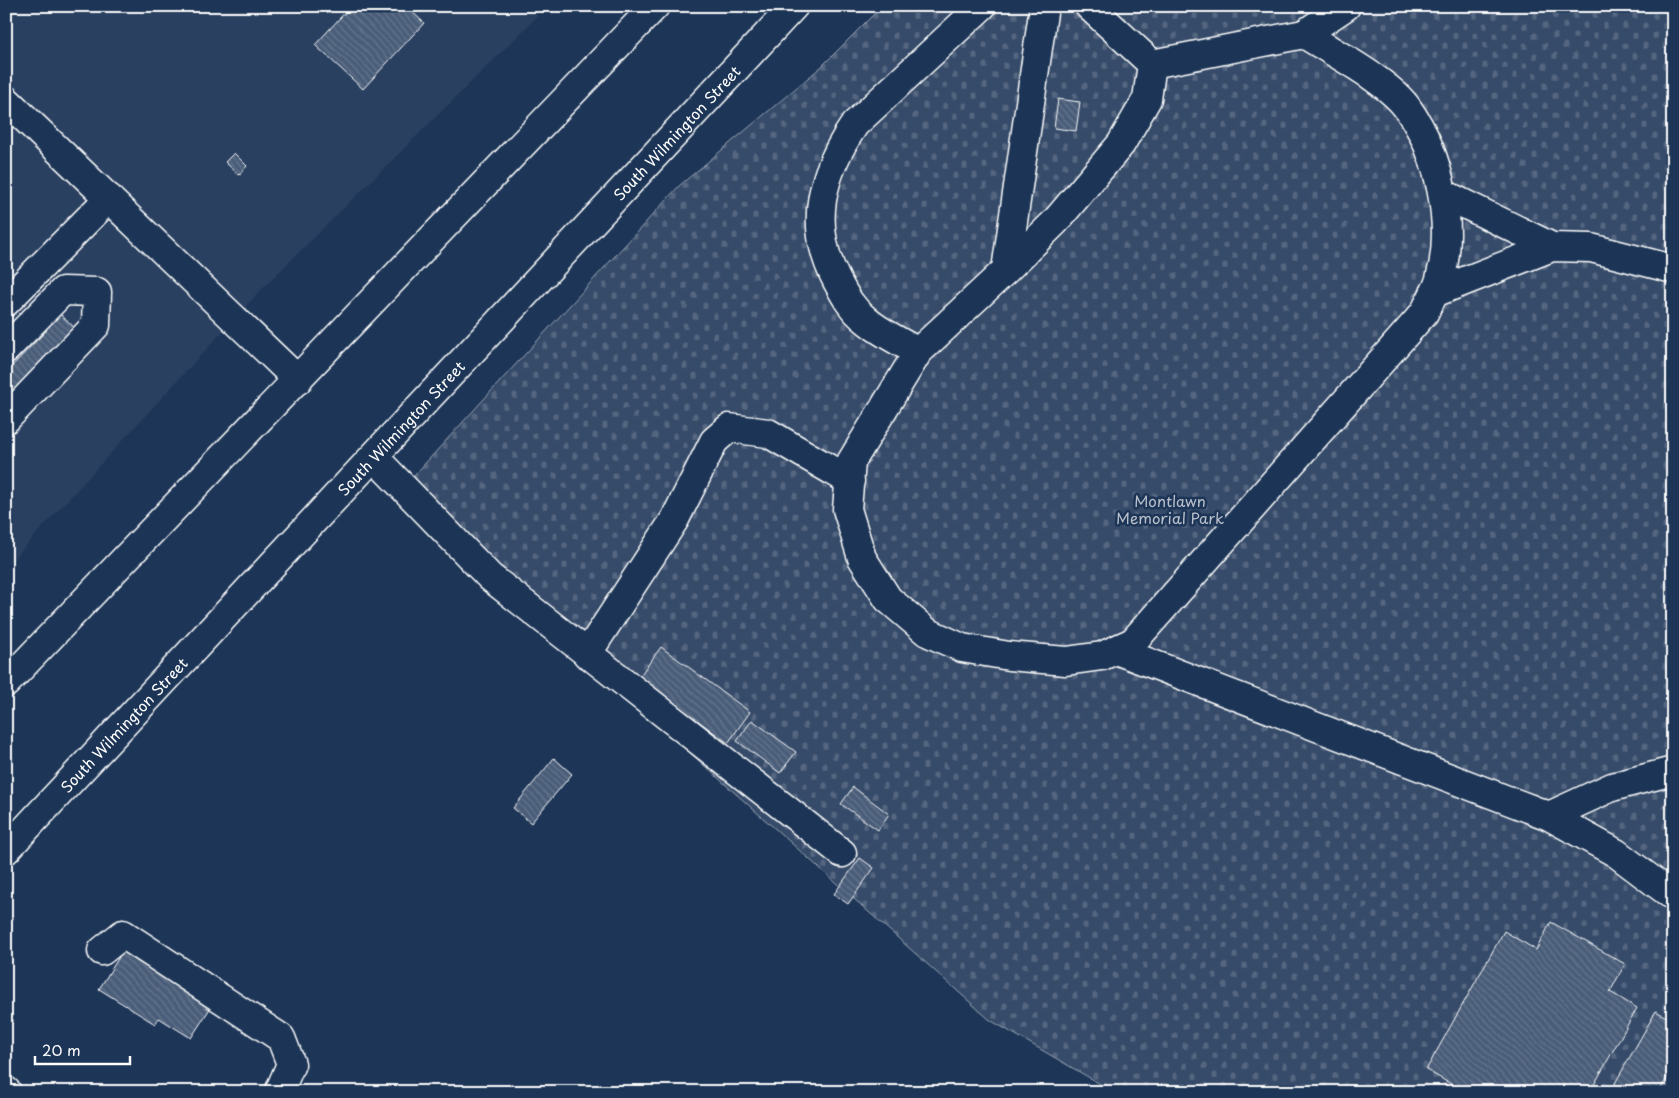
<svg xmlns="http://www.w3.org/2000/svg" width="1679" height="1098" viewBox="0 0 1679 1098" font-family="'Playpen Sans',sans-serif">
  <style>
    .built { fill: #2a4161 }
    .cemetery { fill: url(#cemetery-stones); stroke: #9aa5b4 }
    .building { fill: url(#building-back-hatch); stroke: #fff }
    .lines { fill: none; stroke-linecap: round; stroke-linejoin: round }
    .minor-casing { stroke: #fff; stroke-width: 31 }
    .highway-casing { stroke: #fff; stroke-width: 31 }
    .minor { stroke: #1d3557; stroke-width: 28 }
    .highway { stroke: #1d3557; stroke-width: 28 }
    .labels { text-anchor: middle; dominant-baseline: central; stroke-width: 5; stroke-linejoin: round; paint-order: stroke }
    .street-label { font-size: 15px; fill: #fff; stroke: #1d3557 }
    .park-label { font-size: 15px; fill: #b9c0ca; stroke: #1d3557 }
  </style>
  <defs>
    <pattern id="cemetery-stones" width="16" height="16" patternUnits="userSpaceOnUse" patternTransform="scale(1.25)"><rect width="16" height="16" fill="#364b69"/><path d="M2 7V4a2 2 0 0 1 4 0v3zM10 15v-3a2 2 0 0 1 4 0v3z" fill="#546680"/></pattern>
    <pattern id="building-back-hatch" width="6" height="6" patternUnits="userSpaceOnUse" patternTransform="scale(1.25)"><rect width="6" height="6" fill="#4a5d79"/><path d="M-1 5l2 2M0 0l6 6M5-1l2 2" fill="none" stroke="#65758d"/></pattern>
  </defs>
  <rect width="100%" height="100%" fill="#1d3557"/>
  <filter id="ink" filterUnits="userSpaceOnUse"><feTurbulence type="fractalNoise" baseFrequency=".02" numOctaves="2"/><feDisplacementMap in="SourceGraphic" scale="10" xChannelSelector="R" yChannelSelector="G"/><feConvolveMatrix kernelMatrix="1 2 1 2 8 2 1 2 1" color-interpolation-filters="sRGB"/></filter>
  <g filter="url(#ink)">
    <path class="built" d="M 6,6 L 525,6 L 538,16 L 260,291 L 6,567 Z"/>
    <path class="cemetery" d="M 882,6 L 1673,6 L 1673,1092 L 1114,1092 L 990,1020 L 398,493 L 679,186 L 821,67 Z"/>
    <path class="building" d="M 351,6 L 406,6 L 424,23 L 363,89 L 315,45 Z
      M 1058,99 L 1080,102 L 1076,131 L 1054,128 Z
      M 234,153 L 247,166 L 239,175 L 225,162 Z
      M 56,310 L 81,334 L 6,404 L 6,372 L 47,330 L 41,325 Z
      M 661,647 L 750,712 L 728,743 L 639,677 Z
      M 752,720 L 796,752 L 780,773 L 737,741 Z
      M 554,758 L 572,774 L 531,823 L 513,808 Z
      M 853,787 L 889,814 L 878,830 L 841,804 Z
      M 860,858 L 874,868 L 848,904 L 834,894 Z
      M 1551,922 L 1625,964 L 1610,992 L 1637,1008 L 1590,1092 L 1465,1092 L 1426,1070 L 1504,931 L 1536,950 Z
      M 126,946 L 211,1007 L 191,1038 L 159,1018 L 155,1024 L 99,989 Z
      M 1656,1011 L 1673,1021 L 1673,1067 L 1659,1092 L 1610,1092 Z"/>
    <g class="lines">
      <defs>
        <path id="minor" d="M 1044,6 L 1006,270 L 918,352 L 851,462 L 847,509 L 862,558 L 888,599 L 927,632 L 962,648 L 1009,656 L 1066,661 L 1102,656 L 1133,642 L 1424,313 C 1429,302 1437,291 1440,279 C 1455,226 1440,154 1408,109 C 1390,82 1332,52 1304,34
          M 1089,6 L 1152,64 L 1304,34 L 1346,6
          M 6,100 L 298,380
          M 1442,193 L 1552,247
          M 1006,270 L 1055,222 L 1121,144 L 1147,99 L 1152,64
          M 1434,293 L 1552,247 L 1591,248 L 1673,269
          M 6,302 L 109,198
          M 6,349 L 63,291 L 97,292 L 96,325 L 6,419
          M 918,352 C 901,342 881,333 866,320 C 852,309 845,296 837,281 C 807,225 821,173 855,124 L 982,6
          M 374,457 L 490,577 L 842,853
          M 1116,650 L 1549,816 L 1616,853 L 1673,896
          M 587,654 L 675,519 L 714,441 L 729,428 L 768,433 L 850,481
          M 1549,816 L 1612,787 L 1673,771
          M 102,951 L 123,934 L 281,1038 L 291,1064 L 279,1092
          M 6,1091 L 7,1092"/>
        <g id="highway">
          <path d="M 6,683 L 655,6"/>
          <path id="s1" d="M 6,850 L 794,6"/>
        </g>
      </defs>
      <use href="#minor" class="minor-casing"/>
      <use href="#highway" class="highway-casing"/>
      <use href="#minor" class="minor"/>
      <use href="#highway" class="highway"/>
    </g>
  </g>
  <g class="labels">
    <g class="street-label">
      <text stroke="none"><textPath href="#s1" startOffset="982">South Wilmington Street</textPath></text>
      <text stroke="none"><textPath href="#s1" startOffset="578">South Wilmington Street</textPath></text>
      <text stroke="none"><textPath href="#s1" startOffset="172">South Wilmington Street</textPath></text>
    </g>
    <g class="park-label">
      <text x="1170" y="500">Montlawn<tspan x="1170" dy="17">Memorial Park</tspan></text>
    </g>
  </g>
  <rect width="1679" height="1098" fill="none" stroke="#1d3557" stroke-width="25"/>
  <rect x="12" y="12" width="1654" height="1073" fill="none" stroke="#fff" stroke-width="2" filter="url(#ink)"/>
  <path d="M35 1056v8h95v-8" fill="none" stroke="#ffffff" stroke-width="2.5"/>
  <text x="42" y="1056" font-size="15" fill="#ffffff" stroke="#1d3557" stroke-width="4" paint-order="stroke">20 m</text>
</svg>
